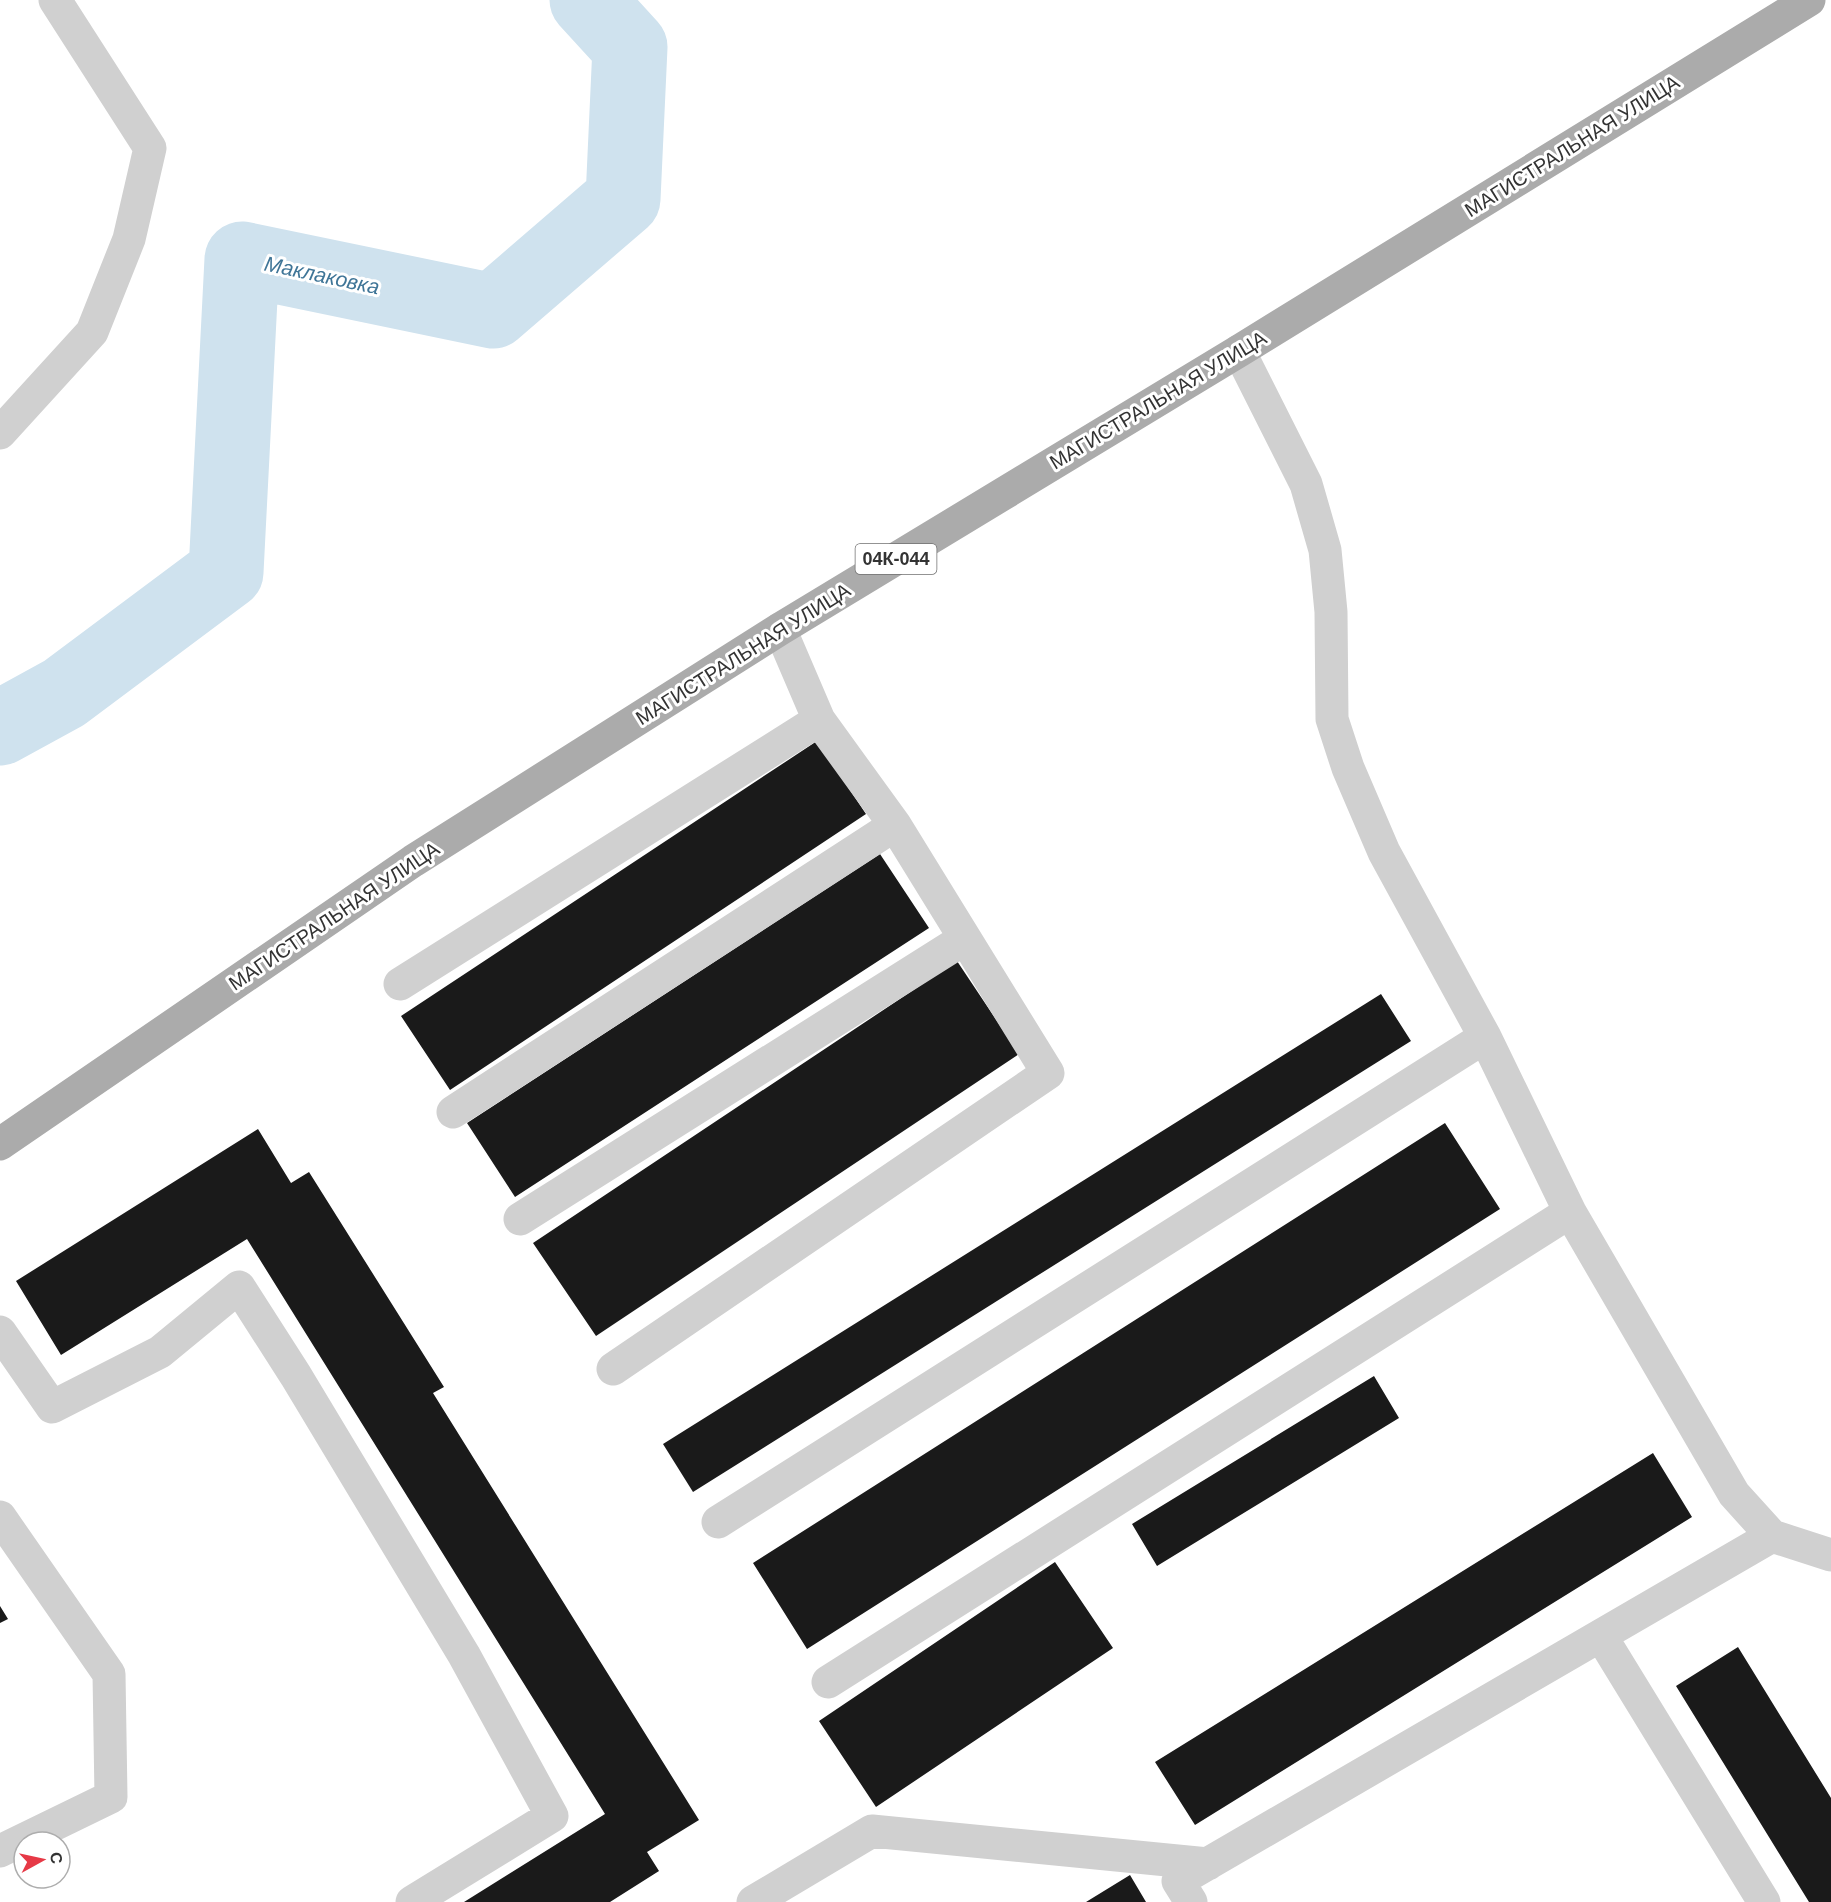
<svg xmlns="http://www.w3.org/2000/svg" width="1831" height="1902" viewBox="0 0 1831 1902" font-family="Helvetica,sans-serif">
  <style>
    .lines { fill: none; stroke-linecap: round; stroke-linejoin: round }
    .river { stroke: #cfe2ee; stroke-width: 75 }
    .building { fill: #1a1a1a }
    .minor { stroke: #d0d0d0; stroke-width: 33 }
    .major { stroke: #ababab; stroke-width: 33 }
    .labels { text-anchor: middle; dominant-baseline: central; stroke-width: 6; stroke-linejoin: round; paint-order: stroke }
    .shield { fill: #fff; stroke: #707070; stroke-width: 1.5 }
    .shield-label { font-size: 18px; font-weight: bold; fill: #333 }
    .street-label { font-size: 20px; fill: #333; stroke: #fff }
    .water-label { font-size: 21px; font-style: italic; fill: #3f7597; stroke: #fff }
  </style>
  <rect width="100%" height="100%" fill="#fff"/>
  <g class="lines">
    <path class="river" d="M 0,728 L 64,693 L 226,572 L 242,259 L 493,311 L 623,199 L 630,47 L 587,0"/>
  </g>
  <path class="building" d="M 817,741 L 866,814 L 450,1090 L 401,1016 Z
    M 880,854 L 929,928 L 515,1197 L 467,1123 Z
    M 957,961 L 1019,1054 L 596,1336 L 533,1243 Z
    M 1381,994 L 1411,1041 L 693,1492 L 663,1444 Z
    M 1445,1123 L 1500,1209 L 807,1649 L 753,1563 Z
    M 258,1129 L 291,1183 L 309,1172 L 444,1387 L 433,1393 L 699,1820 L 647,1852 L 659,1871 L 610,1902 L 464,1902 L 605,1814 L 247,1239 L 61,1355 L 16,1281 Z
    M 1374,1376 L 1399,1418 L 1157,1566 L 1132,1524 Z
    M 1653,1453 L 1692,1517 L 1195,1825 L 1155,1762 Z
    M 1055,1562 L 1113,1648 L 876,1807 L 819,1721 Z
    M 0,1606 L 8,1619 L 0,1623 Z
    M 1738,1647 L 1831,1798 L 1831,1902 L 1809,1902 L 1676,1686 Z
    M 1130,1875 L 1146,1902 L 1086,1902 Z"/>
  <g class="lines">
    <path class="minor" d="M 1239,351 L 1306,484 L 1325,550 L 1331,612 L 1332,719 L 1348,768 L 1384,852 L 1485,1037 L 1570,1212 L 1734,1494 L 1772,1536 L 1831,1555
      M 0,433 L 92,332 L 129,239 L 150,148 L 55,0
      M 400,984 L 819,720
      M 453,1112 L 895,825
      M 520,1219 L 964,939
      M 0,1332 L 52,1407 L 160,1352 L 239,1287 L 296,1376 L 464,1655 L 552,1816 L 412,1902
      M 613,1369 L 1048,1073 L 895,825 L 819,720 L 780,629
      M 0,1517 L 109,1674 L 111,1797 L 0,1851
      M 718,1522 L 1485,1037
      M 1601,1636 L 1764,1902
      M 828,1682 L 1570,1212
      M 753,1902 L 872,1831 L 1208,1864
      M 1191,1902 L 1178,1881 L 1772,1536"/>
    <path class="major" d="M 0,1144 L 413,861 L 780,629 L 1239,351 L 1809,0"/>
  </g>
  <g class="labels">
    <rect class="shield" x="855.5" y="544" width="81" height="30" rx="4.5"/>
    <g class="shield-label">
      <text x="896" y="559">04К-044</text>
    </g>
    <g class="street-label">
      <text transform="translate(1572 146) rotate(-32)">МАГИСТРАЛЬНАЯ УЛИЦА</text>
      <text transform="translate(1158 400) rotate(-31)">МАГИСТРАЛЬНАЯ УЛИЦА</text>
      <text transform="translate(743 654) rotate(-32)">МАГИСТРАЛЬНАЯ УЛИЦА</text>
      <text transform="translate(334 916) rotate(-34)">МАГИСТРАЛЬНАЯ УЛИЦА</text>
    </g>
    <g class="water-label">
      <text transform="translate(322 275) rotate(12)">Маклаковка</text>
    </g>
  </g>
  <g transform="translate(42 1860) rotate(82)"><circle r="28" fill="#ffffff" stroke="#adadad" stroke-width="1.5"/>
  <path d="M0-4.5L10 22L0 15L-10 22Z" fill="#e63946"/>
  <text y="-9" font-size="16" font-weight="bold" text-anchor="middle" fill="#333333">С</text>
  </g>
</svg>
